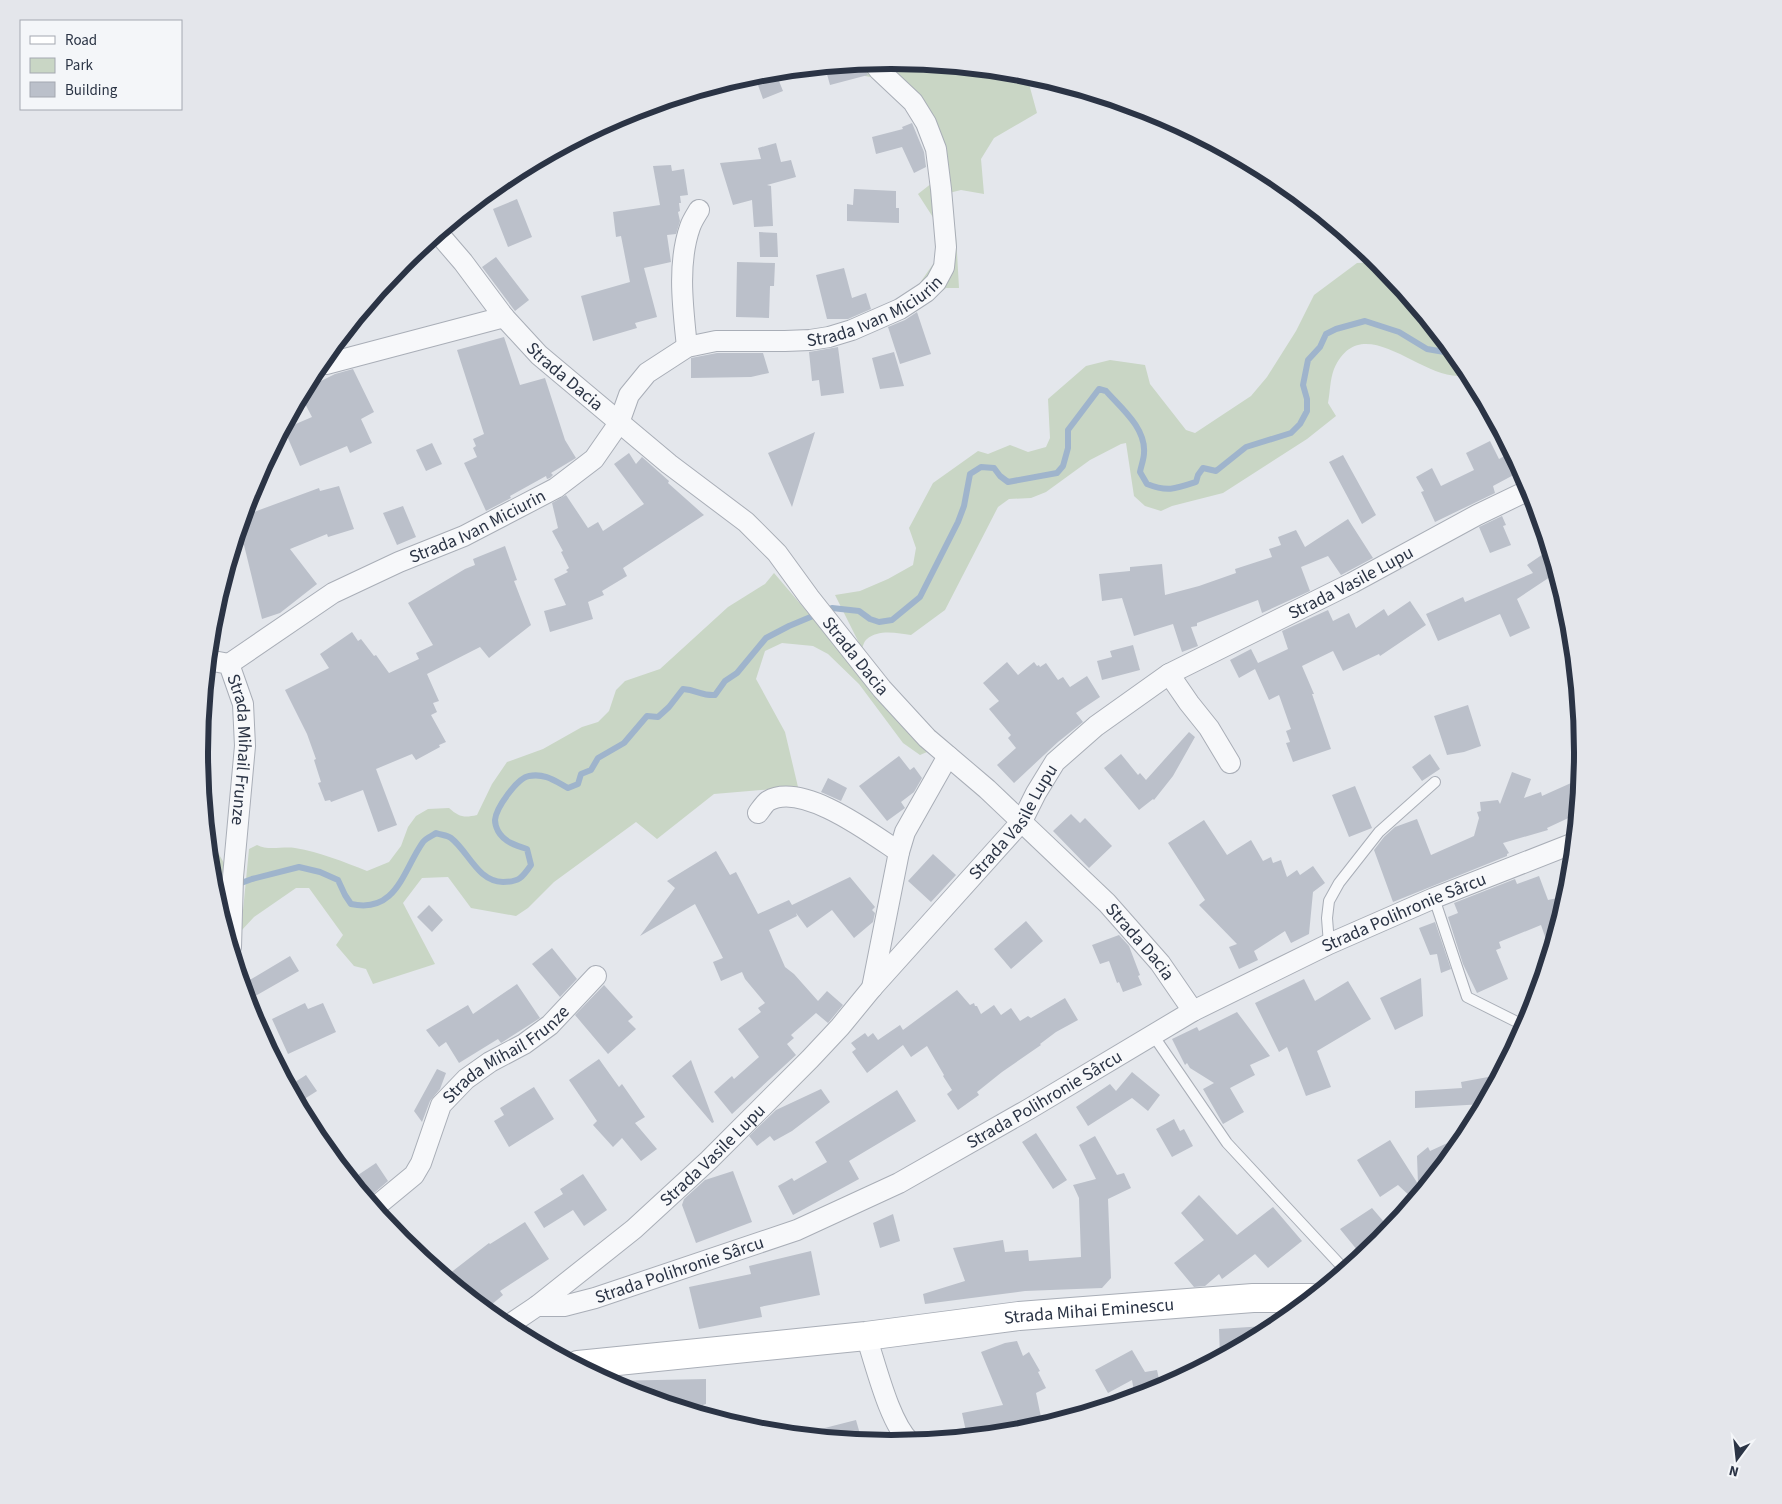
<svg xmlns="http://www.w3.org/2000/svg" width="1782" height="1504" viewBox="0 0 1782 1504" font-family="'Source Sans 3',sans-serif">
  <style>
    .green { fill: #c9d6c5 }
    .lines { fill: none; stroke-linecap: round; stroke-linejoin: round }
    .stream { stroke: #9fb4cc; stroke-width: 6 }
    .building { fill: #bbc0ca }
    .lane-casing { stroke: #a9aeb7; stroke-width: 12 }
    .street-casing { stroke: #a9aeb7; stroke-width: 22 }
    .secondary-casing { stroke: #a9aeb7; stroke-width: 30 }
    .lane { stroke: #f7f8fa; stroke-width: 10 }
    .street { stroke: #f7f8fa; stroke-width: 20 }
    .secondary { stroke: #fff; stroke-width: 28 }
    .labels { text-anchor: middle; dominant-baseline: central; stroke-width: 4; stroke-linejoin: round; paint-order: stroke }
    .street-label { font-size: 18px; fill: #2b3445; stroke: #f4f6f9 }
    .rim { fill: none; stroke: #2b3445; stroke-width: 6 }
  </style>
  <rect width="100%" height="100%" fill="#e4e7ec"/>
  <path class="green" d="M 891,60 L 1026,73 L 1037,113 L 994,138 L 981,159 L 984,194 L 961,190 L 949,193 L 956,235 L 959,288 L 946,288 L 926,304 L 917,287 L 936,260 L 936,222 L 918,194 L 932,183 L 934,174 L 912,109 L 871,77 L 865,76 L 861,63 Z
    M 1379,262 L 1469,373 C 1466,374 1462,376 1458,376 C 1417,376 1361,309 1334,369 C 1330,379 1330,393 1328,403 L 1336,416 L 1307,439 L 1223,493 L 1172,506 L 1161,511 L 1145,506 L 1134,496 L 1126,443 L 1121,444 L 1090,460 L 1046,492 L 1031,498 L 1009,499 L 998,507 L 945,610 L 911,635 C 898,633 878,629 867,639 C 864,641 863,646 862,649 L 835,595 L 860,591 L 888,579 L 913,565 L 916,548 L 909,528 L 933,483 L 978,451 L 988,454 L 1010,445 L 1028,452 L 1046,447 L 1050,438 L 1048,399 L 1086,366 L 1110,360 L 1145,365 L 1150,384 L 1186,430 L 1195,433 L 1251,396 L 1267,377 L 1296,331 L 1314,295 L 1357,263 Z
    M 774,573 L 927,752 L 920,755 L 903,743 L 859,684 L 828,654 L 813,646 L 782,643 L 765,651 L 756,679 L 785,732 L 798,787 L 714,794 L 657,839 L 636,822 L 554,882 L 528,908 L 516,916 L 471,908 L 448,877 L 422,878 L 403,903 L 435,964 L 373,984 L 366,969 L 354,966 L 336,945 L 343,935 L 309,888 L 296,888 L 254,917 L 241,931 L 249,849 L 257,845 C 268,851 283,846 295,848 C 320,852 344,862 367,871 L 389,862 L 401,846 L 408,827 L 416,816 L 428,809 L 449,808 C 459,817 464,818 477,815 L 492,784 L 507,762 L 543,749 L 582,727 L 598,722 L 609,711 L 616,690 L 625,681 L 660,669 L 728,607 L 765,584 Z
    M 217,851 L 224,863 L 221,915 L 212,887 L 209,858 Z"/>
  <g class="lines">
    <path class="stream" d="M 214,893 L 252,879 L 299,867 L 320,872 L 338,880 L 345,895 L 351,904 C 397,914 403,870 423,842 C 426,838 432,836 436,833 C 441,835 447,835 451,838 C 469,852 477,881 503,882 C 519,882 522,878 531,865 L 527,849 C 517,846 504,842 498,831 C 497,829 495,823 495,820 C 496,808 517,778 529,776 C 545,773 555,781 568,788 L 578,784 L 581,774 L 591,770 L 598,758 L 624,743 L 647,716 L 658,717 L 669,707 L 683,689 C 697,690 702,696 715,695 L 725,681 L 737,673 L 766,638 L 789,626 L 832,608 L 859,611 L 870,619 L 879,622 L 892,620 L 920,597 L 958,522 L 964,506 L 970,474 L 981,467 L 994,468 L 1000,476 L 1008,482 L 1057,473 L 1063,466 L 1068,448 L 1068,430 L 1099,389 L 1106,391 C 1121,408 1146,428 1144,453 C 1144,459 1141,466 1140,472 L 1147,484 C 1167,492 1175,489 1196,482 L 1198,475 L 1203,468 L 1216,471 L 1246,447 L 1291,433 L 1300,424 L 1307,411 L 1307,399 L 1303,385 L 1308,360 L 1320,347 L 1326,334 L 1336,329 L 1365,321 L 1399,332 L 1427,349 L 1456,354"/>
  </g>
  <path class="building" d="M 861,63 L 868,75 L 830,85 L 825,67 Z
    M 775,71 L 783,91 L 763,99 L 754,74 Z
    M 912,123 L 924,152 L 926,167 L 914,173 L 902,147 L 876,154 L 872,137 L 903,129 L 902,127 Z
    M 776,143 L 781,162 L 791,160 L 796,177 L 767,185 L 771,186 L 773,226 L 754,227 L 752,200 L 733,205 L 720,163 L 761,159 L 758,148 Z
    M 671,165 L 672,171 L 684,169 L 688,195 L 680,196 L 681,203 L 679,203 L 680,211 L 678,212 L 680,221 L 676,234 L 667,235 L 671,262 L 644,268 L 657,317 L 635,323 L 637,328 L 593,341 L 581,296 L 630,282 L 621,236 L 616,237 L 613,212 L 660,205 L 653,166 Z
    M 854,189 L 896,191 L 896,208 L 899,208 L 899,223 L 847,221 L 847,204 L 853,205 Z
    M 517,199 L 532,237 L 508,247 L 493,209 Z
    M 759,232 L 777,233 L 778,257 L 760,257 Z
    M 496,257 L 529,300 L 515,311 L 482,267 Z
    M 737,262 L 775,263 L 774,286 L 770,286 L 769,318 L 736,317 Z
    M 844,268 L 852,298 L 866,293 L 871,309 L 848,319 L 827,319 L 816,275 Z
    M 917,312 L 931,354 L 900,364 L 888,327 L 905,320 Z
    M 504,337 L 520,385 L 545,378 L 565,440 L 576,458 L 551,473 L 553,475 L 550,478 L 547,479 L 546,476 L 510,496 L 511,498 L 486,511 L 464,463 L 477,457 L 473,448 L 476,446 L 473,439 L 484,434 L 457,350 Z
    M 838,347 L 844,393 L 821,396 L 819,380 L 812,381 L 809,352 Z
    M 894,352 L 904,386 L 880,389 L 872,358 Z
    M 717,353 L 763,353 L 769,373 L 751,377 L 691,378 L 691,358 Z
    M 353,369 L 374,412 L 361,419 L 372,443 L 350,453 L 347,446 L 300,466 L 284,429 L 312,417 L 301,396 L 314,370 L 321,381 L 335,374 Z
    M 815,432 L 792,507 L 768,453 Z
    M 1490,441 L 1499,459 L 1512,452 L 1521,471 L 1493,486 L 1495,493 L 1435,522 L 1421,492 L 1424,491 L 1416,477 L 1432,468 L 1441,486 L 1474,470 L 1466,453 Z
    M 432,443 L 442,464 L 426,471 L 416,450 Z
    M 629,453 L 636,464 L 642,457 L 669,481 L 668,483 L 704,515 L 623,568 L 627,576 L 602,591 L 604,595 L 588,602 L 593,619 L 550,632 L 544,611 L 566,605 L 554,579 L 568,572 L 566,570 L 569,568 L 561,552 L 563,551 L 552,531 L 558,528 L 552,503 L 566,495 L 588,528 L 598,522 L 603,531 L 644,504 L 614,464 Z
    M 1343,455 L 1376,515 L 1362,524 L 1329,462 Z
    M 339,486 L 354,529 L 328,537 L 327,534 L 290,549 L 317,584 L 280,613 L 262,619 L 244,545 L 233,549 L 243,516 L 319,488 L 320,491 Z
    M 403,506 L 416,537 L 397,545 L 383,513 Z
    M 1502,516 L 1506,525 L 1503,526 L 1511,545 L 1490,553 L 1479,527 Z
    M 1348,519 L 1373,558 L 1341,575 L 1328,556 L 1301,567 L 1310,591 L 1262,613 L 1258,600 L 1197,623 L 1197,626 L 1191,627 L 1198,646 L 1182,652 L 1173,624 L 1134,636 L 1122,598 L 1102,601 L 1099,574 L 1130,571 L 1130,567 L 1162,564 L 1165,595 L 1199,586 L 1236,573 L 1235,569 L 1272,557 L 1269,549 L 1281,545 L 1278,537 L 1296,530 L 1305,547 Z
    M 505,546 L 517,580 L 514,581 L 531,625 L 489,658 L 480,647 L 427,674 L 439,701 L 433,703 L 437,712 L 431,715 L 446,742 L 439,745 L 440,747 L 416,760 L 412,754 L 376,769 L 397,825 L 378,832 L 363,790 L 331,802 L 330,800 L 325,801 L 318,783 L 321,782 L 314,760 L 316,759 L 307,734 L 285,690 L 329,668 L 320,654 L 352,632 L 358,641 L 361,639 L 374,656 L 376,655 L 389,673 L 419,659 L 416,653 L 433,645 L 408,603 L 465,569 L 475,565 L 473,559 Z
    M 1549,550 L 1556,573 L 1517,599 L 1530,628 L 1510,637 L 1500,614 L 1438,641 L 1426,614 L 1463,597 L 1465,602 L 1533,573 L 1527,565 Z
    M 1410,601 L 1426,625 L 1380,656 L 1379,654 L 1343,671 L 1333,651 L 1302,666 L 1314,694 L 1312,694 L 1331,749 L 1293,762 L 1286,743 L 1290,742 L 1286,731 L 1291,729 L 1279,695 L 1269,700 L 1255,669 L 1239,678 L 1230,660 L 1251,649 L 1258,663 L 1288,649 L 1282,631 L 1328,610 L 1333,621 L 1349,613 L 1356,628 L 1384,609 L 1388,616 Z
    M 1133,645 L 1140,670 L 1102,680 L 1097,661 L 1112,657 L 1110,651 Z
    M 1007,662 L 1018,675 L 1034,662 L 1037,666 L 1039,665 L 1040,667 L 1046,663 L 1058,680 L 1063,677 L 1070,687 L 1087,676 L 1100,697 L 1076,713 L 1083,722 L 1058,742 L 1014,783 L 997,765 L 1016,748 L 1008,738 L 1011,735 L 989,709 L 999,701 L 983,683 Z
    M 1468,705 L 1481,746 L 1464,752 L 1447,755 L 1434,716 Z
    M 1189,732 L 1195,737 L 1173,776 L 1154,800 L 1153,799 L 1139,810 L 1104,768 L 1121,754 L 1138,775 L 1140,773 L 1146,780 Z
    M 1430,754 L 1440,769 L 1422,781 L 1412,767 Z
    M 899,756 L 910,770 L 914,767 L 922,778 L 914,792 L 901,802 L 905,808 L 887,821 L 859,786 Z
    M 1512,772 L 1531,779 L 1524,798 L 1541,792 L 1542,796 L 1580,779 L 1577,814 L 1547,828 L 1548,830 L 1503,843 L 1509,853 L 1507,854 L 1507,856 L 1393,902 L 1374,850 L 1384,837 L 1395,827 L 1417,819 L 1431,855 L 1474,836 L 1479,818 L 1477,812 L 1481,811 L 1480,802 L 1498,800 L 1500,804 Z
    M 828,778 L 847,788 L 841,801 L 821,792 Z
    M 1355,786 L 1372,828 L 1349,837 L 1332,795 Z
    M 1071,814 L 1080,823 L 1085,818 L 1112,846 L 1089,868 L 1053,831 Z
    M 1204,820 L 1227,855 L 1251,840 L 1263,861 L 1271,857 L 1273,863 L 1281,860 L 1287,877 L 1297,870 L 1300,875 L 1313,866 L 1325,883 L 1313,892 L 1309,934 L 1291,943 L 1285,931 L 1254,951 L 1258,960 L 1239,969 L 1229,947 L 1237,944 L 1199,905 L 1205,900 L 1168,843 Z
    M 716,851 L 730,875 L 736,872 L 758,914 L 789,900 L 792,905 L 850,877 L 875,907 L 872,910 L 875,913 L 873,922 L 854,938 L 832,910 L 807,928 L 796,913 L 797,916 L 769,930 L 785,967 L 794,974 L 818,1001 L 827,991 L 843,1005 L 828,1023 L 816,1013 L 791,1035 L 794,1038 L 787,1044 L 796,1055 L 732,1114 L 714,1092 L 732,1076 L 734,1079 L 759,1057 L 738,1029 L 761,1012 L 758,1008 L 765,1003 L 745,979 L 742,972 L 721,981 L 713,962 L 723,958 L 695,904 L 640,936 L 675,888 L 667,881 Z
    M 933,854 L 956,875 L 931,902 L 908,881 Z
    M 1539,876 L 1548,900 L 1567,896 L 1550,951 L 1541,925 L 1499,942 L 1501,948 L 1496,950 L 1508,979 L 1477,993 L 1463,964 L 1448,917 L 1458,913 L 1454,903 L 1515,879 L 1517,884 Z
    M 429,905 L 443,920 L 432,932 L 417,917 Z
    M 1026,921 L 1043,941 L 1011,969 L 994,949 Z
    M 1435,922 L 1451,969 L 1441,973 L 1437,954 L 1430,955 L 1419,928 Z
    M 1119,935 L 1129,946 L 1140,975 L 1138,976 L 1142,985 L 1123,992 L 1119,982 L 1117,983 L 1109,961 L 1100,964 L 1092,945 Z
    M 552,948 L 577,979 L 560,997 L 532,964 Z
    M 290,956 L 299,971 L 252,998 L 243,984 Z
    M 1421,978 L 1423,1016 L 1395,1030 L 1380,998 Z
    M 1304,979 L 1315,1001 L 1348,981 L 1371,1019 L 1317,1051 L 1331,1087 L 1306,1096 L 1287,1047 L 1279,1052 L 1255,1003 Z
    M 517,984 L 540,1018 L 501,1043 L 498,1039 L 459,1063 L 446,1042 L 439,1047 L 426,1030 L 468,1005 L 473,1014 Z
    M 604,985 L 633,1017 L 628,1021 L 636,1029 L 608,1054 L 575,1015 Z
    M 957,990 L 970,1005 L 974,1003 L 975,1006 L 977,1006 L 981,1014 L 994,1005 L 1001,1015 L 1011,1008 L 1020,1021 L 1028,1016 L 1031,1018 L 1065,998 L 1078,1020 L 1056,1032 L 1040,1044 L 1041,1045 L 1002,1072 L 977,1092 L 979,1095 L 958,1110 L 947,1094 L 952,1090 L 943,1076 L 944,1075 L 927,1046 L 911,1057 L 903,1045 L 867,1073 L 852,1052 L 856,1049 L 851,1043 L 865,1033 L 868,1037 L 873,1033 L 878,1040 L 900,1025 L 903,1030 Z
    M 305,1003 L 308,1009 L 323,1003 L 336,1032 L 288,1054 L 272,1019 Z
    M 1237,1012 L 1270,1056 L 1250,1065 L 1255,1075 L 1230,1088 L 1244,1112 L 1223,1124 L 1203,1089 L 1214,1083 L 1190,1068 L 1187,1063 L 1185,1065 L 1172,1039 L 1197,1027 L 1199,1031 Z
    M 599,1059 L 619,1087 L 622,1084 L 645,1117 L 635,1123 L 657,1149 L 641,1161 L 622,1138 L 613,1147 L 593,1125 L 597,1121 L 569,1080 Z
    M 691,1060 L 714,1122 L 712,1123 L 672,1076 Z
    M 437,1069 L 446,1073 L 440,1089 L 430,1101 L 422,1122 L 414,1111 Z
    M 1132,1072 L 1160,1095 L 1148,1111 L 1132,1098 L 1088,1126 L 1076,1107 L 1110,1084 L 1116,1091 Z
    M 306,1075 L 317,1091 L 298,1103 L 289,1086 Z
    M 1499,1075 L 1484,1104 L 1415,1108 L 1415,1091 L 1462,1088 L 1461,1082 Z
    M 534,1087 L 554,1119 L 509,1147 L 494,1121 L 504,1115 L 500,1108 Z
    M 821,1089 L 830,1102 L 792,1131 L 774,1141 L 770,1136 L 757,1146 L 749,1136 L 776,1110 Z
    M 897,1090 L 916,1121 L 849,1161 L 859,1179 L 793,1215 L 778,1186 L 792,1178 L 794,1181 L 827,1162 L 815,1142 Z
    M 1174,1119 L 1180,1131 L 1184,1129 L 1193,1146 L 1172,1157 L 1156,1129 Z
    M 1036,1133 L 1067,1180 L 1053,1189 L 1022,1142 Z
    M 1467,1134 L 1414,1200 L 1398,1185 L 1380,1197 L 1357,1160 L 1390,1140 L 1418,1184 L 1417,1156 L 1428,1147 L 1430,1151 Z
    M 1095,1136 L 1117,1175 L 1124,1173 L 1131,1188 L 1108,1199 L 1111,1278 L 1102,1288 L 1025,1291 L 925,1304 L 923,1294 L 965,1281 L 953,1248 L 1003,1240 L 1005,1252 L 1028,1250 L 1029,1261 L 1081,1257 L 1079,1198 L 1073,1185 L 1096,1179 L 1079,1145 Z
    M 376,1163 L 388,1181 L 367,1199 L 354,1183 L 357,1181 L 355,1177 Z
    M 733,1171 L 752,1222 L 696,1243 L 682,1205 L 684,1199 L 705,1180 Z
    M 583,1174 L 607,1210 L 584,1226 L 573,1210 L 544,1228 L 534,1212 L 563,1194 L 560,1189 Z
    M 1199,1195 L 1237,1235 L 1273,1207 L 1302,1241 L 1268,1268 L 1255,1254 L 1222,1279 L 1219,1274 L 1205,1286 L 1194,1287 L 1174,1263 L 1204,1240 L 1181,1213 Z
    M 1372,1208 L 1390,1229 L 1380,1242 L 1362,1256 L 1340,1229 Z
    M 893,1214 L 900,1241 L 880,1248 L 873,1223 Z
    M 525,1222 L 549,1259 L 500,1291 L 503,1295 L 485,1310 L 445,1277 L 489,1243 L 490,1244 Z
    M 811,1251 L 820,1295 L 760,1307 L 762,1317 L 699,1329 L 689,1287 L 751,1274 L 749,1266 Z
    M 1278,1325 L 1275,1328 L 1220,1357 L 1219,1329 Z
    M 1017,1341 L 1023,1356 L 1029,1352 L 1040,1371 L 1038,1372 L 1046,1388 L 1036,1393 L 1042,1422 L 997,1434 L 967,1436 L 962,1413 L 1003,1405 L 981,1352 L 1005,1343 Z
    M 1132,1350 L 1145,1372 L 1157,1370 L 1161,1388 L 1135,1398 L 1132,1380 L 1108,1393 L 1095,1370 Z
    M 706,1379 L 706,1404 L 703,1405 L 703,1415 L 626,1391 L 607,1381 Z
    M 856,1420 L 862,1441 L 805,1436 L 805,1433 Z"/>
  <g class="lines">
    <defs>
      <path id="lane" d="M 1434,898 L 1467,997 L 1521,1024
        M 1329,944 L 1327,918 L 1329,901 L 1339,883 L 1379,832 L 1435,782
        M 1153,1035 L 1227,1143 L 1345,1270"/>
      <g id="street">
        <path id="s1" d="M 438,233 L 463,262 L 504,317 L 539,355 L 669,464 L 746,522 L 777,553 L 809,597 L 882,689 L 927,738 L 987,789 L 1107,903 L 1160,963 L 1193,1011"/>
        <path d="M 687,347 C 683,308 677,264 690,227 C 692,221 696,215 699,210"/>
        <path d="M 326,364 L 504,317"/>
        <path id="s2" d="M 208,660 L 229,664 L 243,704 L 245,746 L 233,877 L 231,947"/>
        <path id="s3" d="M 229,664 L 333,593 L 399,562 L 464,536 L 556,488 L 594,459 L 619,423 L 629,395 L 647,373 L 687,347 L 716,341 L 785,341 L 810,340 L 829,337 L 852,330 L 900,309 L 926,292 L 936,282 L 944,267 L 946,247 L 941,189 L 936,149 L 926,123 L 913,102 L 879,70 L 873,62"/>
        <path d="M 1169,674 L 1189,703 L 1209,728 L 1230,763"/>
        <path d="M 758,813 C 761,809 765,803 768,801 C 802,781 872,834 899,852"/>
        <path d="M 872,988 L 899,852 L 905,832 L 948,756"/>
        <path id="s4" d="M 374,1208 L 414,1175 L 421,1163 L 441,1105 L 466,1079 L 490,1062 L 524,1044 L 550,1025 L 596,976"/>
        <path id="s5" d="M 537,1306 L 564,1306 L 595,1298 L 797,1230 L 899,1183 L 1029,1109 L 1193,1011 L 1329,944 L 1434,898 L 1574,843"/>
        <path id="s6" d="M 506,1327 L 537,1306 L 634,1229 L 709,1160 L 810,1059 L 840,1027 L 872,988 L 1022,821 L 1036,793 L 1055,762 L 1096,726 L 1169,674 L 1352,583 L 1477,515 L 1531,489"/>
        <path d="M 866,1336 C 876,1365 889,1422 910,1442"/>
      </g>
      <g id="secondary">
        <path id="s7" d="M 578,1365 L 866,1336 L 1019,1316 L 1253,1298 L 1311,1298"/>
      </g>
    </defs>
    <use href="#lane" class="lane-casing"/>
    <use href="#street" class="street-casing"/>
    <use href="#secondary" class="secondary-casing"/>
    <use href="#lane" class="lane"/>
    <use href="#street" class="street"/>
    <use href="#secondary" class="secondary"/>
  </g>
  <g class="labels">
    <g class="street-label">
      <text stroke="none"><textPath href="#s3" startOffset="765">Strada Ivan Miciurin</textPath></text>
      <text stroke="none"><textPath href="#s1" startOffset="192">Strada Dacia</textPath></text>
      <text stroke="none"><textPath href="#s3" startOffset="285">Strada Ivan Miciurin</textPath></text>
      <text stroke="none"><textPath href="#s6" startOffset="1140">Strada Vasile Lupu</textPath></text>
      <text stroke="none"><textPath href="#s1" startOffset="598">Strada Dacia</textPath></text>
      <text stroke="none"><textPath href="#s2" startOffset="109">Strada Mihail Frunze</textPath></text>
      <text stroke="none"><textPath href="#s6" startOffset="719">Strada Vasile Lupu</textPath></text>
      <text stroke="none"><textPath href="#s5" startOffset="958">Strada Polihronie Sârcu</textPath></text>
      <text stroke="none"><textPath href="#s1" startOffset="1002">Strada Dacia</textPath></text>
      <text stroke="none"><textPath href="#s4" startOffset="210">Strada Mihail Frunze</textPath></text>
      <text stroke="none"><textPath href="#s5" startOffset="552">Strada Polihronie Sârcu</textPath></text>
      <text stroke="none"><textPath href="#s6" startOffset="269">Strada Vasile Lupu</textPath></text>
      <text stroke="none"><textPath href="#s5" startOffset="148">Strada Polihronie Sârcu</textPath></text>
      <text stroke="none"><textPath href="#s7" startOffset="514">Strada Mihai Eminescu</textPath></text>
    </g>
  </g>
  <path d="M0 0H1782V1504H0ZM208 752a683 683 0 1 1 1366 0a683 683 0 1 1-1366 0Z" fill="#e4e6eb" fill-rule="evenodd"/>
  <path class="rim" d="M208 752a683 683 0 1 1 1366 0a683 683 0 1 1-1366 0Z"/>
  <rect x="20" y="20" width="162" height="90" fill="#f4f6f9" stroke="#a4a8b1"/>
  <rect x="30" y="36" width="25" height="8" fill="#ffffff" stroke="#a4a8b1"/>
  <text x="65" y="45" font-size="15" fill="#2b3445">Road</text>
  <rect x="30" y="58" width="25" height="15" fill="#c9d6c5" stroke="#a4a8b1"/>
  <text x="65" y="70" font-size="15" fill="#2b3445">Park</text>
  <rect x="30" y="82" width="25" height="15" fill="#bbc0ca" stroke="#a4a8b1"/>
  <text x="65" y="95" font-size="15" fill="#2b3445">Building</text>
  <g transform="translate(1737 1459) rotate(195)" stroke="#f4f6f9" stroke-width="4" paint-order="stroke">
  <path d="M0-4L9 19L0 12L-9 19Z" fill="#2b3445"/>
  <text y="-8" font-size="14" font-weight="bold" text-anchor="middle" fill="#2b3445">N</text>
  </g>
</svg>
